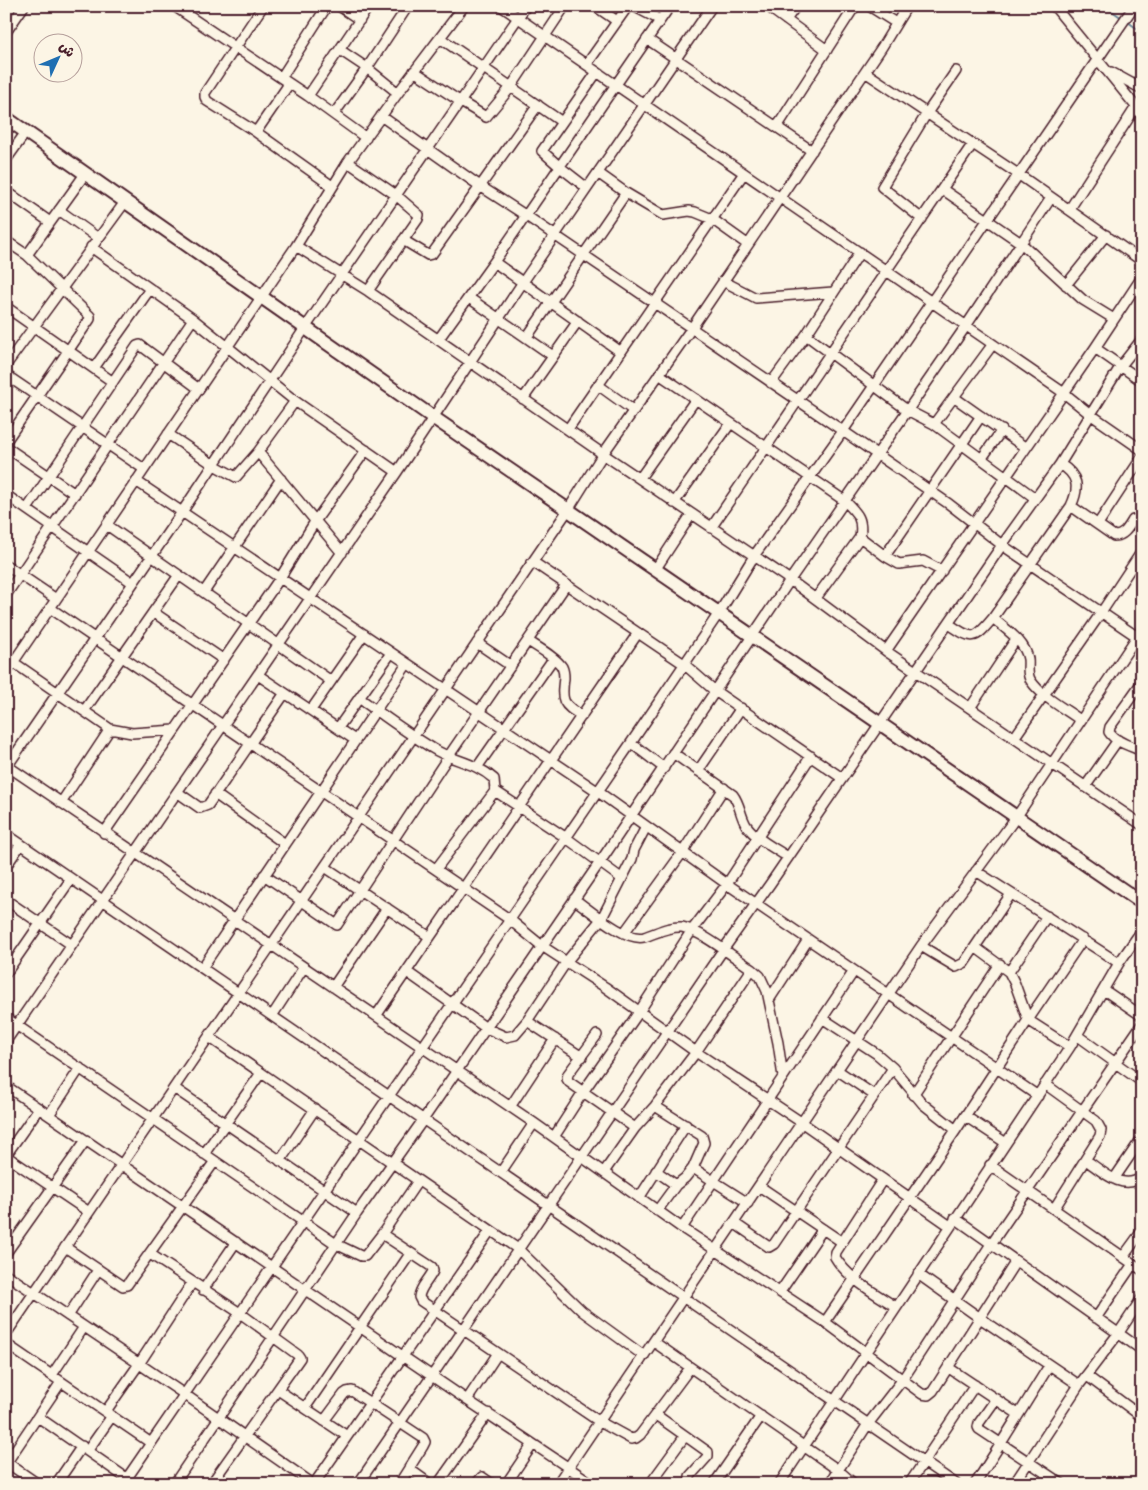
<svg xmlns="http://www.w3.org/2000/svg" width="1148" height="1490" viewBox="0 0 1148 1490" font-family="Caveat,'Playpen Sans Arabic',sans-serif">
  <style>
    .lines { fill: none; stroke-linecap: round; stroke-linejoin: round }
    .stream { stroke: #698596; stroke-width: 2 }
    .minor-casing { stroke: #4a1f2b; stroke-width: 12 }
    .secondary-casing { stroke: #4a1f2b; stroke-width: 16 }
    .minor { stroke: #fcf5e5; stroke-width: 9 }
    .secondary { stroke: #fcf5e5; stroke-width: 12 }
  </style>
  <rect width="100%" height="100%" fill="#fcf5e5"/>
  <filter id="ink" filterUnits="userSpaceOnUse"><feTurbulence type="fractalNoise" baseFrequency=".02" numOctaves="2"/><feDisplacementMap in="SourceGraphic" scale="10" xChannelSelector="R" yChannelSelector="G"/><feConvolveMatrix kernelMatrix="1 2 1 2 8 2 1 2 1" color-interpolation-filters="sRGB"/></filter>
  <g filter="url(#ink)">
    <g class="lines">
      <path class="stream" d="M 1105,6 L 1122,18
        M 1128,22 L 1142,32"/>
      <defs>
        <path id="minor" d="M 174,6 L 308,96 L 366,138
          M 263,6 L 205,93 L 205,97 L 207,101 L 256,132 L 332,186
          M 339,6 L 360,20
          M 501,6 L 1064,393 L 1090,414 L 1142,450
          M 595,6 L 617,21
          M 633,6 L 660,20
          M 767,6 L 827,50
          M 869,6 L 896,23
          M 1054,6 L 1142,114
          M 786,20 L 796,6
          M 6,32 L 24,6
          M 440,38 L 562,122
          M 647,39 L 812,151
          M 340,50 L 367,68 L 398,93
          M 587,64 L 628,6
          M 414,71 L 461,102 L 486,117 L 511,87 L 565,6
          M 865,72 L 1018,174 L 1142,261
          M 1111,72 L 1142,89
          M 281,78 L 327,6
          M 308,96 L 369,6
          M 334,114 L 367,68 L 408,6
          M 381,116 L 480,186 L 525,215 L 843,431 L 949,504 L 1002,545 L 1142,640
          M 777,127 L 855,6
          M 256,132 L 289,84
          M 6,160 L 26,132
          M 348,162 L 396,195 L 419,215 L 418,219 L 368,291
          M 598,173 L 626,193 L 663,215 L 689,211 L 695,212 L 712,219 L 747,244
          M 587,188 L 560,167 L 542,151 L 597,72
          M 942,189 L 1021,243 L 1083,300 L 1114,319
          M 6,191 L 50,222
          M 59,210 L 98,238
          M 1069,210 L 1136,107
          M 922,219 L 882,187 L 927,113 L 956,71
          M 403,240 L 428,255 L 432,254 L 538,105
          M 6,241 L 27,255
          M 296,246 L 368,291 L 603,454 L 790,580 L 886,651 L 1142,825
          M 91,247 L 193,319 L 295,401 L 397,472
          M 494,262 L 621,352
          M 723,281 L 756,298 L 833,292
          M 1066,285 L 1106,235
          M 469,298 L 553,356
          M 6,307 L 113,382
          M 806,335 L 907,410 L 934,424 L 1035,498
          M 527,337 L 626,193
          M 438,340 L 494,262 L 670,6
          M 1095,348 L 1142,381
          M 6,365 L 125,202
          M 94,368 L 150,289
          M 659,374 L 845,501 C 858,514 863,519 860,537 L 816,598
          M 6,375 L 144,469
          M 771,383 L 806,335 L 860,252
          M 598,385 L 634,411
          M 955,398 L 1026,448
          M 523,399 L 578,321
          M 934,424 L 993,344
          M 568,429 L 744,173
          M 168,434 L 214,465 L 236,477 L 258,452 L 295,401
          M 6,441 L 90,319 L 90,316 L 27,255 L 85,174
          M 6,447 L 75,494
          M 258,452 L 342,553
          M 982,458 L 1002,430
          M 640,478 L 696,399
          M 136,481 L 597,791 L 727,884 L 1038,1096
          M 6,495 L 133,583
          M 674,503 L 730,424
          M 1071,506 L 1114,536 C 1124,536 1128,528 1133,520 L 1142,519
          M 27,509 L 137,346 L 140,345 L 199,389
          M 1098,524 L 1142,457
          M 107,525 L 331,681
          M 711,528 L 972,145
          M 860,537 L 885,556 L 899,564 L 923,561 L 942,571
          M 885,556 L 981,416
          M 533,562 L 684,664 L 715,691 L 842,778
          M 6,565 L 56,599
          M 655,570 L 691,515
          M 204,592 L 281,479
          M 6,595 L 193,319
          M 50,608 L 509,919 L 542,946 L 605,987 L 696,1052 L 801,1122 L 950,1226
          M 153,612 L 224,660
          M 993,618 C 1005,629 1025,641 1028,659 C 1029,667 1026,674 1031,681 C 1043,698 1064,708 1080,720
          M 949,624 C 973,640 974,641 993,618 L 1071,506 C 1080,487 1078,475 1060,464
          M 528,641 C 537,647 557,658 562,667 C 564,671 564,674 564,678 C 561,701 562,704 582,716
          M 477,643 L 511,666
          M 886,651 L 1095,348 L 1142,277
          M 13,662 L 110,729 L 132,733 L 175,730
          M 6,673 L 296,246 L 348,162 L 398,93 L 464,6
          M 258,675 L 355,740
          M 1142,682 L 1110,727 L 1109,732 C 1115,742 1131,746 1142,751
          M 359,698 C 383,715 407,733 432,748 C 454,762 474,761 494,779 L 495,791 L 436,869
          M 970,708 L 1016,639
          M 311,710 L 364,634
          M 84,711 L 179,575
          M 338,728 L 391,653
          M 1014,738 L 1101,613 L 1142,551
          M 631,743 L 664,768
          M 673,753 L 733,795 C 740,804 740,815 746,825 C 756,839 774,848 788,857
          M 6,765 L 534,1123 L 682,1228 L 825,1322 L 922,1394 L 928,1395 L 933,1391 L 1016,1261
          M 478,766 L 553,659
          M 6,768 L 182,512 L 305,328 L 526,6
          M 698,771 L 741,708
          M 1085,787 L 1118,740
          M 495,791 L 565,837 L 621,878
          M 177,792 L 200,808 L 208,805 L 285,693
          M 215,794 L 285,844
          M 61,803 L 110,729
          M 104,833 L 280,578 L 316,520 L 366,450
          M 6,834 L 956,1484
          M 6,866 L 21,844
          M 325,867 L 430,937
          M 976,871 L 1119,963
          M 264,875 L 337,925 L 448,757 L 566,585
          M 574,899 C 590,910 626,942 644,937 C 657,933 668,926 682,927 C 700,930 735,958 752,969 L 760,976 L 767,991 L 778,1043 L 783,1077
          M 6,900 L 72,945
          M 624,933 L 682,853 L 724,788
          M 921,946 L 956,967 L 964,963 L 1011,894
          M 975,947 L 1009,972 L 1015,984 L 1028,1020 L 1070,1047
          M 202,968 L 407,664
          M 407,972 L 486,1028 L 506,1037 L 515,1035 L 527,1021 L 567,961 L 602,918 L 632,859 L 634,850 L 646,827
          M 1009,972 L 1047,916
          M 6,973 L 71,879
          M 333,987 L 387,908
          M 1104,990 L 1142,1016
          M 769,1000 L 808,940
          M 272,1016 L 304,967
          M 376,1016 L 638,633
          M 6,1018 L 336,1244 L 361,1256 L 365,1256 L 382,1234 L 432,1267 L 433,1271 C 429,1280 420,1287 419,1297 L 421,1301 L 600,1422 L 631,1439 L 636,1438 L 640,1435 L 690,1368
          M 822,1018 L 877,1054 L 893,1068 L 923,1104 L 956,1130
          M 527,1021 L 582,1057
          M 597,1035 L 568,1074 L 567,1079 L 569,1082 L 635,1128
          M 1078,1036 L 1142,1082
          M 209,1037 L 518,1249 L 582,1311 L 644,1356
          M 6,1041 L 397,472 L 523,282 L 712,6
          M 837,1070 L 874,1095
          M 1045,1084 L 1096,1121 L 1101,1130 L 1100,1136 L 1054,1209
          M 6,1086 L 467,1400 L 593,1484
          M 174,1088 L 357,1213
          M 913,1095 L 1000,964
          M 655,1106 L 702,1136 L 704,1143 L 693,1168 L 748,1203
          M 510,1107 L 555,1039
          M 49,1115 L 80,1068
          M 965,1116 L 1006,1143
          M 554,1137 L 583,1092 L 639,1012 L 692,930 L 727,884 L 811,756
          M 204,1154 L 261,1073
          M 6,1155 L 39,1108
          M 6,1156 L 89,1212
          M 1086,1160 C 1102,1171 1122,1192 1142,1177
          M 280,1161 L 315,1109
          M 990,1165 L 1142,1270
          M 656,1171 L 676,1185
          M 501,1172 L 534,1123
          M 604,1172 L 635,1128 L 655,1106 L 696,1052 L 752,969
          M 883,1179 L 836,1252 L 835,1257 C 848,1279 875,1293 896,1307
          M 1114,1179 L 1142,1138
          M 759,1186 L 842,1242
          M 639,1198 L 686,1125
          M 657,1211 L 676,1185 L 685,1178 L 693,1168
          M 955,1218 L 1142,1350
          M 734,1223 L 769,1247 L 774,1244 L 893,1068
          M 682,1228 L 854,971
          M 382,1234 L 418,1181
          M 65,1247 L 123,1286 L 127,1285 L 215,1161
          M 6,1253 L 86,1140
          M 150,1254 L 240,1313 L 298,1355 L 300,1358 L 211,1484
          M 1123,1257 L 1142,1231
          M 6,1274 L 184,1394 L 313,1484
          M 918,1274 L 980,1318 L 1079,1385
          M 203,1290 L 236,1242
          M 780,1292 L 823,1229
          M 68,1316 L 98,1270
          M 1096,1318 L 1133,1264
          M 825,1322 L 956,1130 L 1028,1020 L 1083,939
          M 6,1334 L 568,510 L 603,454 L 691,329 L 882,47 L 907,6
          M 654,1342 L 838,1470 L 854,1484
          M 6,1344 L 151,1443
          M 949,1368 L 1018,1414
          M 52,1375 L 84,1327
          M 1087,1376 L 1142,1417
          M 278,1390 L 347,1436
          M 996,1399 L 979,1423 L 978,1427 L 979,1429 L 1062,1484
          M 467,1400 L 498,1353
          M 305,1408 L 410,1254
          M 106,1411 L 139,1364 L 192,1283
          M 656,1415 L 708,1452 L 708,1456 L 690,1476 L 690,1484
          M 38,1417 L 135,1484
          M 324,1421 L 344,1394 L 347,1392 L 352,1391 L 423,1438 L 425,1442 L 423,1446 L 399,1484
          M 88,1450 L 112,1416
          M 6,1462 L 38,1484
          M 7,1462 L 61,1382
          M 409,1469 L 430,1484
          M 56,1484 L 82,1446
          M 123,1484 L 631,743 L 719,613 L 754,556 L 843,431 L 1134,6
          M 174,1484 L 357,1213 L 423,1120 L 600,862 L 790,580 L 966,326 L 1051,198
          M 314,1484 L 490,1231
          M 358,1484 L 723,950 L 770,884 L 1002,545 L 1060,464 L 1120,367 L 1142,339
          M 438,1484 L 488,1413
          M 476,1484 L 482,1477 L 492,1484
          M 506,1484 L 533,1444
          M 557,1484 L 921,946 L 1017,816 L 1142,629
          M 650,1484 L 685,1436
          M 714,1484 L 761,1416
          M 779,1484 L 1070,1047 L 1119,963 L 1142,930
          M 829,1484 L 868,1424 L 903,1379 L 991,1244 L 1142,1024
          M 909,1484 L 975,1385
          M 975,1484 C 1001,1445 1024,1405 1049,1366
          M 1014,1484 L 1079,1385 L 1118,1334 L 1142,1298"/>
        <path id="secondary" d="M 6,118 L 434,418 L 1142,903"/>
      </defs>
      <use href="#minor" class="minor-casing"/>
      <use href="#secondary" class="secondary-casing"/>
      <use href="#minor" class="minor"/>
      <use href="#secondary" class="secondary"/>
    </g>
  </g>
  <rect width="1148" height="1490" fill="none" stroke="#fcf5e5" stroke-width="25"/>
  <rect x="12" y="12" width="1123" height="1465" fill="none" stroke="#4a1f2b" stroke-width="2" filter="url(#ink)"/>
  <g transform="translate(58 58) rotate(46)"><circle r="24" fill="#fcf5e5" stroke="#b59f9b"/>
  <path d="M0-4L9 19L0 12L-9 19Z" fill="#1f6fb2"/>
  <text y="-8" font-size="14" font-weight="bold" text-anchor="middle" fill="#4a1f2b">ش</text>
  </g>
</svg>
